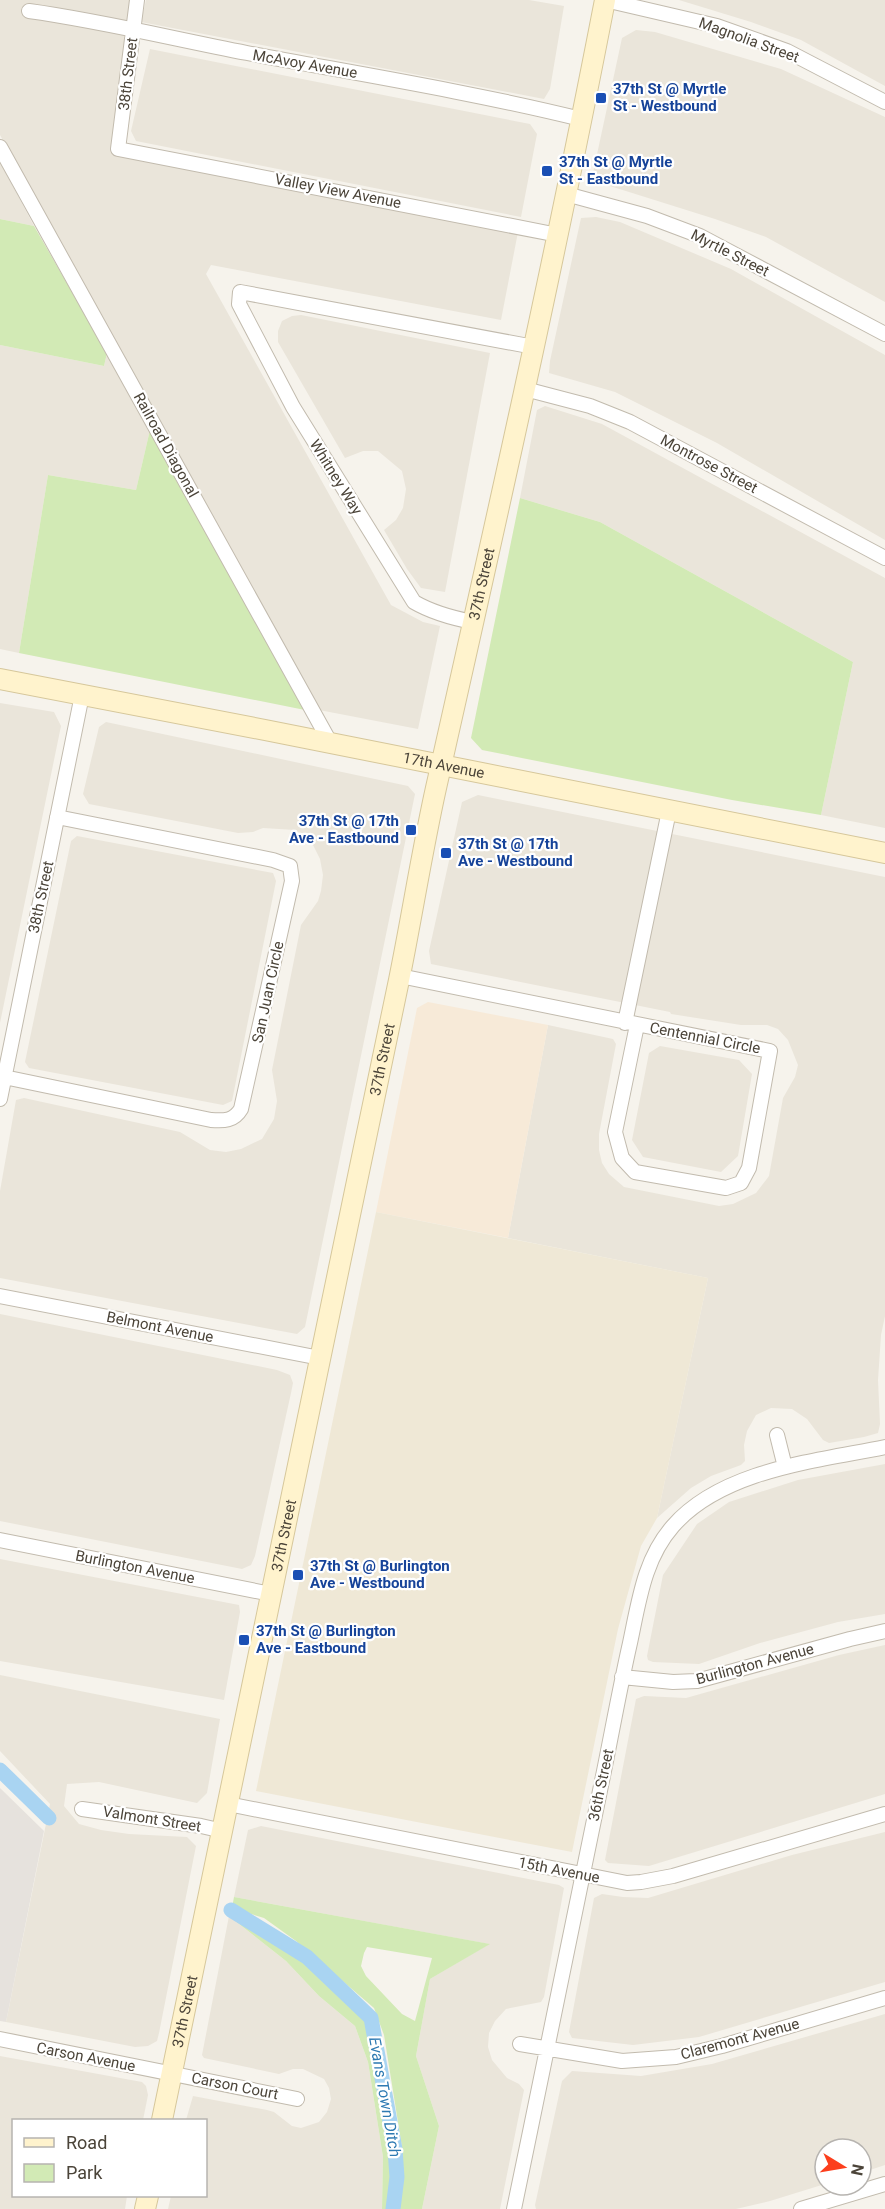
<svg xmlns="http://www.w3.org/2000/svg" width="885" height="2209" viewBox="0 0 885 2209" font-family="Roboto,sans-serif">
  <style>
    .residential { fill: #eae5da }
    .commercial { fill: #f7ead8 }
    .industrial { fill: #e6e2dd }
    .education { fill: #efe8d6 }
    .green { fill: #d2eab5; fill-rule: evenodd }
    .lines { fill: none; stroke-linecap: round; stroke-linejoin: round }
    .canal { stroke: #a9d4f2; stroke-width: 15 }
    .street-casing { stroke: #c2bbae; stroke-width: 16 }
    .secondary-casing { stroke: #d6c79b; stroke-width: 22 }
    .street { stroke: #fff; stroke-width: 14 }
    .secondary { stroke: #fff3cd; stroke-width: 20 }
    .transit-dot { fill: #1a4fb4; stroke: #fff; stroke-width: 2 }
    .labels { text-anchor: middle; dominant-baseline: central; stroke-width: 4.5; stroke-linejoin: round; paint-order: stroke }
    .street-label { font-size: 15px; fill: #4b4439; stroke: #fff }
    .transit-label { font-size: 15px; font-weight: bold; fill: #164399; stroke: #fff; text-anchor: start }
    .water-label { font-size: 16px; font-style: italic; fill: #2e7ab2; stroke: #fff }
  </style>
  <rect width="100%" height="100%" fill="#f6f3ec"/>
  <path class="residential" d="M 0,0 L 132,0 L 113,151 L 518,232 L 501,320 L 211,265 L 206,274 L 391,605 L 423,622 L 440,626 L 418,729 L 319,710 L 0,135 Z
    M 146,0 L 529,0 L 564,6 L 550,89 L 544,99 L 141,22 Z
    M 679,0 L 885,0 L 885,86 L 801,40 L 751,22 Z
    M 636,30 L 655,32 L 781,69 L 885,117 L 885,302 L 766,237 L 715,219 L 594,181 L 593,173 L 622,38 Z
    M 150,49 L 530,124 L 537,134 L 521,217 L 136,141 L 131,131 Z
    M 0,162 L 34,226 L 0,219 Z
    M 596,217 L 620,222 L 731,269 L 885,355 L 885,540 L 717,443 L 615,392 L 549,373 L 550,361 L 581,218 Z
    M 301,315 L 490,353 L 445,592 L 421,588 L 407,569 L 384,530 L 396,520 L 403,508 L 406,489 L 402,471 L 378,451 L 363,451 L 345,458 L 278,342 L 278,331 L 282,321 L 292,316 Z
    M 0,345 L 104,366 L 107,353 L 150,430 L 136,490 L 48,475 L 19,653 L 0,649 Z
    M 545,406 L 602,424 L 885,578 L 885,828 L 821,815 L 853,662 L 600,522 L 520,498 L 537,410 Z
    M 0,703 L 54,712 L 61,726 L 0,1023 Z
    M 106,722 L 408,786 L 415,794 L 305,1327 L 297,1334 L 0,1278 L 0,1191 L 16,1100 L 24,1098 L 180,1132 L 210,1150 L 226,1152 L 241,1149 L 262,1139 L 274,1119 L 277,1101 L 272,1070 L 301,925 L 318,901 L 321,891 L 323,875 L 320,859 L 312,843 L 295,830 L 263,828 L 253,832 L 238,833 L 89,804 L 83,794 L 99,727 Z
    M 478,795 L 885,877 L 885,1316 L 881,1335 L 878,1380 L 880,1424 L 878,1433 L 864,1437 L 829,1443 L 823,1440 L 807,1419 L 792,1409 L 771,1408 L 756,1415 L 747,1431 L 744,1445 L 745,1461 L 741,1465 L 711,1476 L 691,1488 L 657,1518 L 708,1278 L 508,1238 L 548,1025 L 613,1039 L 616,1044 L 599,1134 L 599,1150 L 602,1163 L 609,1174 L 624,1187 L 719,1206 L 733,1204 L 756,1193 L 769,1176 L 783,1098 L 795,1077 L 798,1065 L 788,1040 L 778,1029 L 767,1025 L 741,1025 L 671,1014 L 670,1012 L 431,964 L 429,951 L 462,802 Z
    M 77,836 L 273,873 L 276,881 L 232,1101 L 223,1105 L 29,1068 L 25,1062 L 71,841 Z
    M 660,1046 L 739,1060 L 752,1074 L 738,1156 L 721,1172 L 643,1157 L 632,1140 L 649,1053 Z
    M 0,1314 L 277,1370 L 290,1375 L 293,1383 L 291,1393 L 255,1556 L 251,1565 L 242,1569 L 0,1521 Z
    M 885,1464 L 885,1614 L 838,1622 L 760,1643 L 699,1664 L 653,1662 L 648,1660 L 647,1656 L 663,1575 L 697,1524 L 729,1502 L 798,1480 Z
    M 0,1559 L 239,1605 L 240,1612 L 224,1700 L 0,1661 Z
    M 885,1645 L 885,1794 L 649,1866 L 608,1863 L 605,1860 L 636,1699 L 644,1696 L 686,1698 L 839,1655 Z
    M 0,1675 L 220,1719 L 207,1793 L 197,1803 L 99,1782 L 67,1784 L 64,1806 L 79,1824 L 101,1830 L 129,1834 L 187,1837 L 196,1846 L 159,2033 L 157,2041 L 148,2046 L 135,2047 L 6,2022 L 50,1804 L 0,1751 Z
    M 261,1826 L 559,1885 L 564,1888 L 544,1997 L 541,2002 L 506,2009 L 495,2021 L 489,2033 L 488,2047 L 492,2060 L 507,2078 L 519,2084 L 524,2090 L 500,2209 L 422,2209 L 439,2126 L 416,2056 L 430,1979 L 489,1944 L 234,1897 L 248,1830 Z
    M 885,1832 L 885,1982 L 699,2037 L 633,2045 L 572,2038 L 569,2032 L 594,1898 L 602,1894 L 623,1897 L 648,1898 L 792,1855 Z
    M 229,1916 L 286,1961 L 319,1996 L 355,2026 L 368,2062 L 383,2157 L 382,2209 L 168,2209 L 171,2196 L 206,2196 L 206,2120 L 186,2120 L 193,2096 L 267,2110 L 274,2112 L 292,2126 L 301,2128 L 319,2122 L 327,2112 L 331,2099 L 329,2088 L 324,2079 L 303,2069 L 293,2069 L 279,2074 L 204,2058 L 202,2055 Z
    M 885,2014 L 885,2165 L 861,2173 L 861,2149 L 825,2149 L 825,2184 L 770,2201 L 736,2209 L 536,2209 L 535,2205 L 562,2081 L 572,2071 L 641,2076 L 712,2064 Z
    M 0,2056 L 142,2082 L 146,2086 L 148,2095 L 143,2120 L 14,2120 L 14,2196 L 127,2196 L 125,2209 L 0,2209 Z"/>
  <path class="commercial" d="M 428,1002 L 548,1025 L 508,1238 L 376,1212 L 417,1008 Z"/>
  <path class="industrial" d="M 0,1788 L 44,1831 L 6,2022 L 0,2021 Z"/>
  <path class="education" d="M 376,1212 L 708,1278 L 657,1518 L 641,1546 L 618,1629 L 572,1852 L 256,1791 Z"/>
  <path class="green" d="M 0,219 L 34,226 L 107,353 L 104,366 L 0,345 Z
    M 150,430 L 305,710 L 19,653 L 48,475 L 136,490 Z
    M 520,498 L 600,522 L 853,662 L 821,815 L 732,800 L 482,750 L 471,738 Z
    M 234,1897 L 490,1944 L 430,1979 L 416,2056 L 439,2126 L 422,2209 L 397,2209 L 402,2147 L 384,2035 L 374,2008 L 296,1941 L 264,1918 L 232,1908 ZM 367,1947 L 432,1958 L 415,2021 L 402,2014 L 366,1976 L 361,1966 L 364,1953 Z
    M 229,1916 L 258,1930 L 305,1960 L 366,2021 L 393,2176 L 389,2209 L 382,2209 L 383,2157 L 368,2062 L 355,2026 L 319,1996 L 286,1961 Z"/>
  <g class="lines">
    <path class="canal" d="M 0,1770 L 49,1818
      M 231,1910 L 307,1957 L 371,2018 L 395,2149 L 397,2177 L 393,2209"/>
    <defs>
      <path id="street" d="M 137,0 L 118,149 L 558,235
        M 605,0 L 717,26 L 787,51 L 885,102
        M 29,11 C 102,21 174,39 247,53 C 359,74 471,92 581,119
        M 0,147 L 331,744
        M 566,194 L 647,216 L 700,236 L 885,334
        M 525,389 L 590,406 L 630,422 L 885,558
        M 473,622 C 452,618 433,613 414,602 L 293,407 L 239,304 L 240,292 L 534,347
        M 400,976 L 770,1051 L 749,1168 L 741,1183 L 726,1188 L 635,1172 L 622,1158 L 615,1132 L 637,1025
        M 625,1023 L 669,811
        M 4,1077 L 211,1120 C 224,1121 234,1121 241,1109 L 292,881 L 290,866 L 273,860 L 57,817
        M 0,1099 L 82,695
        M 0,1296 L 320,1358
        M 777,1435 L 785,1467
        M 0,1540 L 271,1594
        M 622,1677 L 673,1682 L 697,1681 L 850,1639 L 885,1631
        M 228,1804 L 627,1883 L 641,1882 L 673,1876 L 885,1814
        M 82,1809 L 201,1826 L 223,1831
        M 0,2039 L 297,2099
        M 520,2044 L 622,2061 L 676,2057 L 722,2046 L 885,1998
        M 514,2209 C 544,2065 573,1921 603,1776 C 612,1732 620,1687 630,1643 C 639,1601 644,1559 673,1526 C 722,1470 816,1461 885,1447
        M 801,2209 L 885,2184"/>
      <g id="secondary">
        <path id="s1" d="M 0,679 L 265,730 L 885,853"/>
        <path id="s2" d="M 162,2120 C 243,1741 319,1360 399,980 C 412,916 422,851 436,788 C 495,526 554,264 605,0"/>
        <path d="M 145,2209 L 148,2196"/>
      </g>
    </defs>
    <use href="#street" class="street-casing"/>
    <use href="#secondary" class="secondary-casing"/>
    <use href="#street" class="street"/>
    <use href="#secondary" class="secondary"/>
  </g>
  <g class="transit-dot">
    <rect x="595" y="92" width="12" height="12" rx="3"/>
    <rect x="541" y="165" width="12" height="12" rx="3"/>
    <rect x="405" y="824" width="12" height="12" rx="3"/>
    <rect x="440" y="847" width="12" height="12" rx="3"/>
    <rect x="292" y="1569" width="12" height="12" rx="3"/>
    <rect x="238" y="1634" width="12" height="12" rx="3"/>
  </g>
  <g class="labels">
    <g class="street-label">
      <text transform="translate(749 40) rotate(20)">Magnolia Street</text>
      <text transform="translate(305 64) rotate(10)">McAvoy Avenue</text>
      <text transform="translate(128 74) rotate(-83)">38th Street</text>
      <text transform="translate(338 191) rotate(11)">Valley View Avenue</text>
      <text transform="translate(730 253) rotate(27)">Myrtle Street</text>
      <text transform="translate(166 445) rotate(61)">Railroad Diagonal</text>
      <text transform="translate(709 464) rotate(28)">Montrose Street</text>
      <text transform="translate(336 477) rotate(58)">Whitney Way</text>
      <text stroke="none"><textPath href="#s2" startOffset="1569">37th Street</textPath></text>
      <text stroke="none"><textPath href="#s1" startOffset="452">17th Avenue</textPath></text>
      <text transform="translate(41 897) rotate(-78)">38th Street</text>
      <text transform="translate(268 992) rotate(-78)">San Juan Circle</text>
      <text transform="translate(705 1038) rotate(11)">Centennial Circle</text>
      <text stroke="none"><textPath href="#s2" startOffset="1083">37th Street</textPath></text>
      <text transform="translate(160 1327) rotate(11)">Belmont Avenue</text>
      <text stroke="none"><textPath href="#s2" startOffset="597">37th Street</textPath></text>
      <text transform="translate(135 1567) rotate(11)">Burlington Avenue</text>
      <text transform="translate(755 1664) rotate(-15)">Burlington Avenue</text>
      <text transform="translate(601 1785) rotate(-78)">36th Street</text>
      <text transform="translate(152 1819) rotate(9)">Valmont Street</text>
      <text transform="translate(559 1870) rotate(11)">15th Avenue</text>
      <text stroke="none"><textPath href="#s2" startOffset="111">37th Street</textPath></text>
      <text transform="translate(740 2039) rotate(-15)">Claremont Avenue</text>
      <text transform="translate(86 2057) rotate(11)">Carson Avenue</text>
      <text transform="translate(235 2086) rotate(11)">Carson Court</text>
    </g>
    <g class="transit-label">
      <text x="613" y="89">37th St @ Myrtle<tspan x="613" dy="17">St - Westbound</tspan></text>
      <text x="559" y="162">37th St @ Myrtle<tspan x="559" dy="17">St - Eastbound</tspan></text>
      <text x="399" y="821" text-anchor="end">37th St @ 17th<tspan x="399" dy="17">Ave - Eastbound</tspan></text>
      <text x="458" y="844">37th St @ 17th<tspan x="458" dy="17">Ave - Westbound</tspan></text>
      <text x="310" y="1566">37th St @ Burlington<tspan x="310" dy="17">Ave - Westbound</tspan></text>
      <text x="256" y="1631">37th St @ Burlington<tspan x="256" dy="17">Ave - Eastbound</tspan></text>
    </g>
    <g class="water-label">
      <text transform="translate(385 2097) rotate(80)">Evans Town Ditch</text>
    </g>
  </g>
  <rect x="12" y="2119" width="195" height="78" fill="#ffffff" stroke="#b7b4b0" stroke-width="1.5"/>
  <rect x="24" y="2138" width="30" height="9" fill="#fff3cd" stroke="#b7b4b0" stroke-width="1.5"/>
  <text x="66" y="2149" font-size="18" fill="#4b4439">Road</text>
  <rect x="24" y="2164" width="30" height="18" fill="#d2eab5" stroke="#b7b4b0" stroke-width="1.5"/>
  <text x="66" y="2179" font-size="18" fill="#4b4439">Park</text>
  <g transform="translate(843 2167) rotate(101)"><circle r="28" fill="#ffffff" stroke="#b7b4b0" stroke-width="1.5"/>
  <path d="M0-4.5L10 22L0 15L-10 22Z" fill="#fc3f1d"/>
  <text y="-9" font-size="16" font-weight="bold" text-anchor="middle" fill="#4b4439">N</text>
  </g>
</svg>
